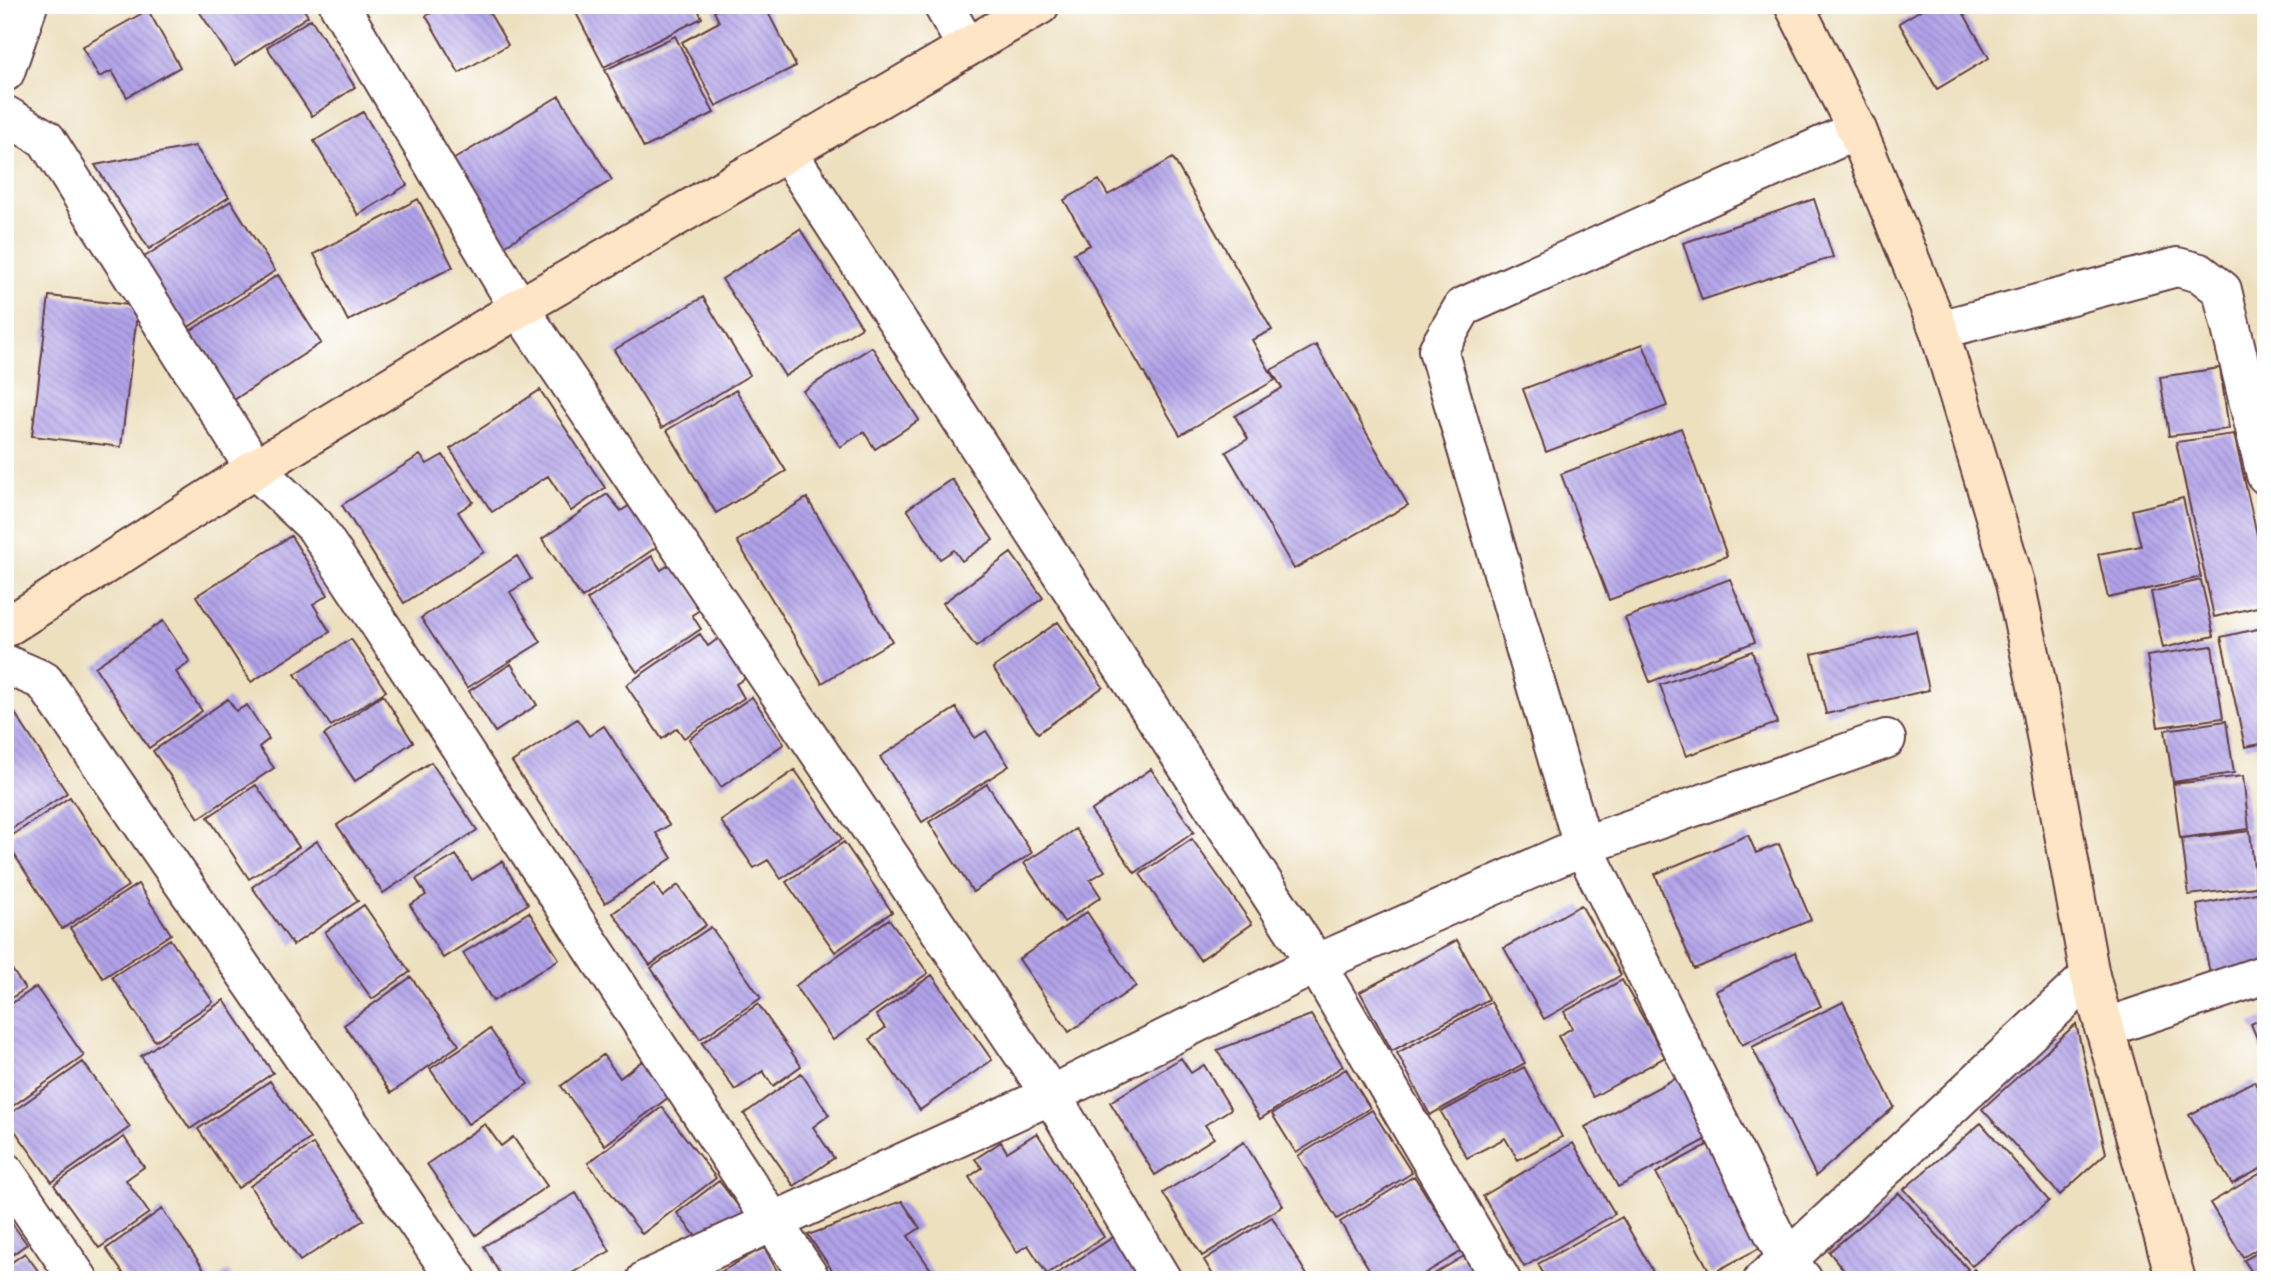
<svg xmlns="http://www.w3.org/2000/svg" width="2271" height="1285" viewBox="0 0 2271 1285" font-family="Kalam,sans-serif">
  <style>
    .building { fill: url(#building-back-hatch) }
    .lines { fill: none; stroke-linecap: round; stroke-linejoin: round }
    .street-casing { stroke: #623c41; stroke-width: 42 }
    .secondary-casing { stroke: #623c41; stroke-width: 42 }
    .street { stroke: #fff; stroke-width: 38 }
    .secondary { stroke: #fde5c5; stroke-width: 38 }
  </style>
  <defs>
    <pattern id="building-back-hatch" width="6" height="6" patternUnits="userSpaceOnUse" patternTransform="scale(1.75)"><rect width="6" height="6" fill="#b1a3e9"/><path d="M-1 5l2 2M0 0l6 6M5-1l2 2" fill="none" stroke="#9284bd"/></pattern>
  </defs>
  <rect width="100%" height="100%" fill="#fff"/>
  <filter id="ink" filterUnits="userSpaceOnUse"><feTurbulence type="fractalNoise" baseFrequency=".0143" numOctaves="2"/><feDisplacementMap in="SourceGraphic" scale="14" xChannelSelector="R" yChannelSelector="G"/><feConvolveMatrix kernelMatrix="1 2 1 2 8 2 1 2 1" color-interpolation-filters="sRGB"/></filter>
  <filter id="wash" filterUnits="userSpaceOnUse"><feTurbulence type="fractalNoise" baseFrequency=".00686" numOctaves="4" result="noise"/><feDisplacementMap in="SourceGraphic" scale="28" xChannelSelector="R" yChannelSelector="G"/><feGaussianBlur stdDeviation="1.57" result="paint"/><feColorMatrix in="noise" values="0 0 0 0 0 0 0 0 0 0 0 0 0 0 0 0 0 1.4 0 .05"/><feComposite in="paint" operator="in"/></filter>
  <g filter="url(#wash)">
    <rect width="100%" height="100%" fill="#ede0bf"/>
    <g id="blocks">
      <path class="building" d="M 195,5 L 301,5 L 308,16 L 235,65 Z
        M 444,5 L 485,5 L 508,45 L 459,73 L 426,16 Z
        M 576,5 L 696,5 L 702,18 L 604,67 L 573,7 Z
        M 727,5 L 764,5 L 796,66 L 716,106 L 682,42 L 719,22 L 714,11 Z
        M 1929,5 L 1959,5 L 1989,58 L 1937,89 L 1899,23 Z
        M 148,10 L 180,67 L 127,97 L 112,71 L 99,77 L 82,47 Z
        M 311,19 L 355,87 L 312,116 L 267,47 Z
        M 675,36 L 714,113 L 644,148 L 605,70 Z
        M 559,96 L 612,180 L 504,246 L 451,161 Z
        M 363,112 L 407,185 L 358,215 L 314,141 Z
        M 195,146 L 229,197 L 149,249 L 95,165 Z
        M 1173,158 L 1272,330 L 1252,340 L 1275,380 L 1180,435 L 1074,253 L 1090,245 L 1064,200 L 1099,180 L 1108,195 Z
        M 418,199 L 453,267 L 348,321 L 314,254 Z
        M 1814,199 L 1833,257 L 1702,300 L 1683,243 Z
        M 231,201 L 275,271 L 179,333 L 135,263 Z
        M 800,229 L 862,327 L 785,376 L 722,279 Z
        M 278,275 L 321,343 L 226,405 L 182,336 Z
        M 49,296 L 138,306 L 121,447 L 32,436 Z
        M 703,297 L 750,375 L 662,428 L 614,350 Z
        M 1643,344 L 1667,406 L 1546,452 L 1523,389 Z
        M 1316,345 L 1408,505 L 1294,569 L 1226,452 L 1248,439 L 1235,416 L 1282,388 L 1271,370 Z
        M 872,347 L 919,420 L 875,449 L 864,432 L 840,447 L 803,391 Z
        M 2220,368 L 2229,429 L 2169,436 L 2160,377 Z
        M 540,390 L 605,488 L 571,511 L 548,476 L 492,512 L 450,449 Z
        M 736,390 L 786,471 L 716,513 L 667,430 Z
        M 1681,428 L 1727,556 L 1609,600 L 1561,474 Z
        M 2234,434 L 2266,574 L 2266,605 L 2214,617 L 2176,442 Z
        M 420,455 L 427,464 L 443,455 L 473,502 L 458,512 L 484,552 L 404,603 L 342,505 Z
        M 952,479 L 993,540 L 962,561 L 954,550 L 940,559 L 907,509 Z
        M 607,494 L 621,511 L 630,505 L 658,546 L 582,598 L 542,539 Z
        M 807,498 L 892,641 L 822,683 L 737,541 Z
        M 2183,498 L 2201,577 L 2108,598 L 2098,554 L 2141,546 L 2132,510 Z
        M 291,536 L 328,595 L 313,604 L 330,632 L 251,682 L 196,596 Z
        M 1011,553 L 1043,598 L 976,647 L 943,603 Z
        M 517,556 L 531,579 L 510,592 L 541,642 L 467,688 L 421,618 Z
        M 652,556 L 661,570 L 672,563 L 703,608 L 692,615 L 701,629 L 637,672 L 587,600 Z
        M 1730,579 L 1755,642 L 1650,682 L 1625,618 Z
        M 2201,580 L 2214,636 L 2163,648 L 2151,592 Z
        M 163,621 L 190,662 L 176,672 L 202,711 L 149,748 L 95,667 Z
        M 1058,622 L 1103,687 L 1038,733 L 993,668 Z
        M 2266,627 L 2266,743 L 2245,747 L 2221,637 Z
        M 1916,631 L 1929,690 L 1826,714 L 1812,654 Z
        M 700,634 L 708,646 L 719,638 L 745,678 L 736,684 L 744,698 L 684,738 L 677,728 L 662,739 L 626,685 Z
        M 351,639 L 386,691 L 331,726 L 295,674 Z
        M 2212,646 L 2223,718 L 2158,727 L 2147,656 Z
        M 1752,651 L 1777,723 L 1686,756 L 1660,685 Z
        M 511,664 L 537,705 L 495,732 L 469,691 Z
        M 383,695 L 413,742 L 355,781 L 324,735 Z
        M 752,697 L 784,744 L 721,787 L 689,739 Z
        M 228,699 L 236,711 L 247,705 L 269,739 L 259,747 L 274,768 L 199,818 L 153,751 Z
        M 9,704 L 67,793 L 5,833 L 5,706 Z
        M 956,708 L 975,738 L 986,731 L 1009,766 L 922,822 L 880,757 Z
        M 577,719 L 589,736 L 604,726 L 669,825 L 656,833 L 672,858 L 605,903 L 512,762 Z
        M 2226,721 L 2234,773 L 2173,782 L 2165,730 Z
        M 431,762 L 477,830 L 383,893 L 337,825 Z
        M 1151,769 L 1194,832 L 1135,873 L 1091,811 Z
        M 795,770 L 842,839 L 781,879 L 768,860 L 754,868 L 721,821 Z
        M 2243,776 L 2249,829 L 2180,838 L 2173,784 Z
        M 987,784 L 1032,853 L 973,892 L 929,822 Z
        M 256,785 L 299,847 L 249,879 L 208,817 Z
        M 70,797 L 128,886 L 62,929 L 5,840 Z
        M 1075,829 L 1105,871 L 1090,880 L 1101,897 L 1064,922 L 1024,863 Z
        M 2250,831 L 2256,887 L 2189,895 L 2182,839 Z
        M 1748,835 L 1756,853 L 1779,844 L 1811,920 L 1694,969 L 1655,874 Z
        M 1192,839 L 1252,924 L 1200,960 L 1140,874 Z
        M 317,841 L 358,901 L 293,945 L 252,887 Z
        M 844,842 L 892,912 L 835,952 L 786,882 Z
        M 456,855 L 472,880 L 502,861 L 528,904 L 443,958 L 410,905 L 426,895 L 416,879 Z
        M 138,884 L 171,934 L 103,978 L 70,928 Z
        M 654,884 L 663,897 L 678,885 L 706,925 L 650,965 L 613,913 Z
        M 2266,891 L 2266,969 L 2211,979 L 2197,905 Z
        M 364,905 L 410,972 L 372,999 L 325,932 Z
        M 1581,905 L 1621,975 L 1544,1019 L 1504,948 Z
        M 529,912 L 559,959 L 493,1001 L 463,953 Z
        M 1087,912 L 1136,986 L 1069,1032 L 1019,959 Z
        M 889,919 L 928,973 L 833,1040 L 795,986 Z
        M 711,927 L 761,998 L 700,1039 L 651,968 Z
        M 170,939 L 213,1002 L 155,1041 L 112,977 Z
        M 1457,940 L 1489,999 L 1392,1051 L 1360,992 Z
        M 1795,952 L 1821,1006 L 1742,1045 L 1716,991 Z
        M 5,959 L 25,989 L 5,1002 Z
        M 932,975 L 992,1060 L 920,1110 L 870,1039 L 885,1028 L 876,1015 Z
        M 411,977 L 459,1045 L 391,1093 L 344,1025 Z
        M 1622,980 L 1665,1057 L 1593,1097 L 1558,1036 L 1572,1028 L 1564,1012 Z
        M 36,987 L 84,1056 L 7,1110 L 5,1107 L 5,1008 Z
        M 224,1000 L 273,1073 L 190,1129 L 141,1056 Z
        M 1491,1002 L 1525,1063 L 1430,1115 L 1397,1053 Z
        M 1843,1002 L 1894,1107 L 1816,1176 L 1752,1047 Z
        M 758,1004 L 801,1066 L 773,1086 L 763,1071 L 735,1090 L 702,1043 Z
        M 1311,1015 L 1343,1066 L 1260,1119 L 1217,1050 Z
        M 2266,1017 L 2266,1060 L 2251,1024 Z
        M 2076,1024 L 2106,1153 L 2060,1195 L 1982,1109 Z
        M 490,1029 L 528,1084 L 468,1124 L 430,1069 Z
        M 603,1055 L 620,1078 L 642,1061 L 669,1097 L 605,1145 L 561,1086 Z
        M 1181,1058 L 1191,1073 L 1204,1065 L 1231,1109 L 1205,1125 L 1214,1138 L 1155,1175 L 1110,1102 Z
        M 83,1062 L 130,1127 L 52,1182 L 5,1117 Z
        M 1524,1067 L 1562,1137 L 1518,1160 L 1505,1138 L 1467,1158 L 1441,1112 Z
        M 1346,1069 L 1370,1108 L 1296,1153 L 1272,1114 Z
        M 801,1073 L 829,1115 L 813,1127 L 834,1158 L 794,1186 L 744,1114 Z
        M 1681,1075 L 1715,1135 L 1618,1187 L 1585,1127 Z
        M 270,1081 L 310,1139 L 238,1188 L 198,1129 Z
        M 2254,1081 L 2266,1103 L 2266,1166 L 2232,1184 L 2189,1115 Z
        M 662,1107 L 716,1178 L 642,1234 L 588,1163 Z
        M 1372,1110 L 1412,1173 L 1337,1219 L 1298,1156 Z
        M 1981,1123 L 2049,1201 L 1972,1266 L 1904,1189 Z
        M 485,1124 L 501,1146 L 513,1137 L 547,1186 L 476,1235 L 427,1164 Z
        M 1037,1133 L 1104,1237 L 1047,1274 L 1028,1245 L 1017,1252 L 969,1177 L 982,1168 L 975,1159 L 1001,1142 L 1007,1152 Z
        M 124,1137 L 144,1167 L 126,1180 L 149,1213 L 99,1248 L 54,1185 Z
        M 1716,1140 L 1773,1241 L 1711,1274 L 1656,1173 Z
        M 1244,1142 L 1283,1206 L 1202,1256 L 1163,1193 Z
        M 1573,1143 L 1615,1214 L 1524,1267 L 1483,1196 Z
        M 313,1144 L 364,1220 L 300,1261 L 250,1186 Z
        M 2266,1170 L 2266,1244 L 2243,1257 L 2210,1203 Z
        M 1414,1176 L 1462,1251 L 1414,1280 L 1376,1280 L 1340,1222 Z
        M 719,1181 L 749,1220 L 698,1239 L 677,1213 Z
        M 576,1193 L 610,1251 L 560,1280 L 503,1280 L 484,1246 Z
        M 1899,1193 L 1968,1269 L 1955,1280 L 1852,1280 L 1829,1252 Z
        M 902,1201 L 920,1228 L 908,1236 L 938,1280 L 839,1280 L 808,1235 Z
        M 162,1209 L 210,1278 L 208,1280 L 128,1280 L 106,1249 Z
        M 5,1214 L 27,1244 L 5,1260 Z
        M 1272,1217 L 1310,1280 L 1216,1280 L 1204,1260 Z
        M 1622,1217 L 1658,1280 L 1547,1280 L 1538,1264 Z
        M 1115,1236 L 1143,1280 L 1047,1280 Z
        M 764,1247 L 782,1280 L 707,1280 Z
        M 2266,1248 L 2266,1280 L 2257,1280 L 2244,1260 Z
        M 25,1253 L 45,1280 L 5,1280 L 5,1267 Z
        M 1464,1256 L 1479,1280 L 1424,1280 Z
        M 1974,1269 L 1983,1280 L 1962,1280 Z
        M 228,1271 L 234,1280 L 215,1280 Z"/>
    </g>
  </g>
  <g filter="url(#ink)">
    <use href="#blocks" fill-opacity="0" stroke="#623c41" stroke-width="2"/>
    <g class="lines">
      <defs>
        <path id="street" d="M 339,5 L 519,308 L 1051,1095 L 1162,1280
          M 943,5 L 967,47
          M 5,72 L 28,5
          M 5,115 L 46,139 L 255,469 L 315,526 L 811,1280
          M 788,153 L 1316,964 L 1501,1280
          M 1939,330 L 2177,267 L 2200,273 L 2222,290 L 2266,475
          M 5,664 L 44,681 L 457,1280
          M 2104,1028 L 2266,974
          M 5,1172 L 79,1280
          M 646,1280 L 1051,1095 L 1316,964 L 1583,846 L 1886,739
          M 1763,1280 L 1787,1260 L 2090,976
          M 1803,1280 L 1787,1260 L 1583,846 L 1438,350 L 1463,307 L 1857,130"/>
        <path id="secondary" d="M 1794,5 L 1857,130 L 1939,330 L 2015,583 L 2037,686 L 2090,976 L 2176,1280
          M 5,628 L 255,469 L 519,308 L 1040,5"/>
      </defs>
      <use href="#street" class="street-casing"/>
      <use href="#secondary" class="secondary-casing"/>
      <use href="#street" class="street"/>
      <use href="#secondary" class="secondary"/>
    </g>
  </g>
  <rect width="2271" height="1285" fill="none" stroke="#fff" stroke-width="28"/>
</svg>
